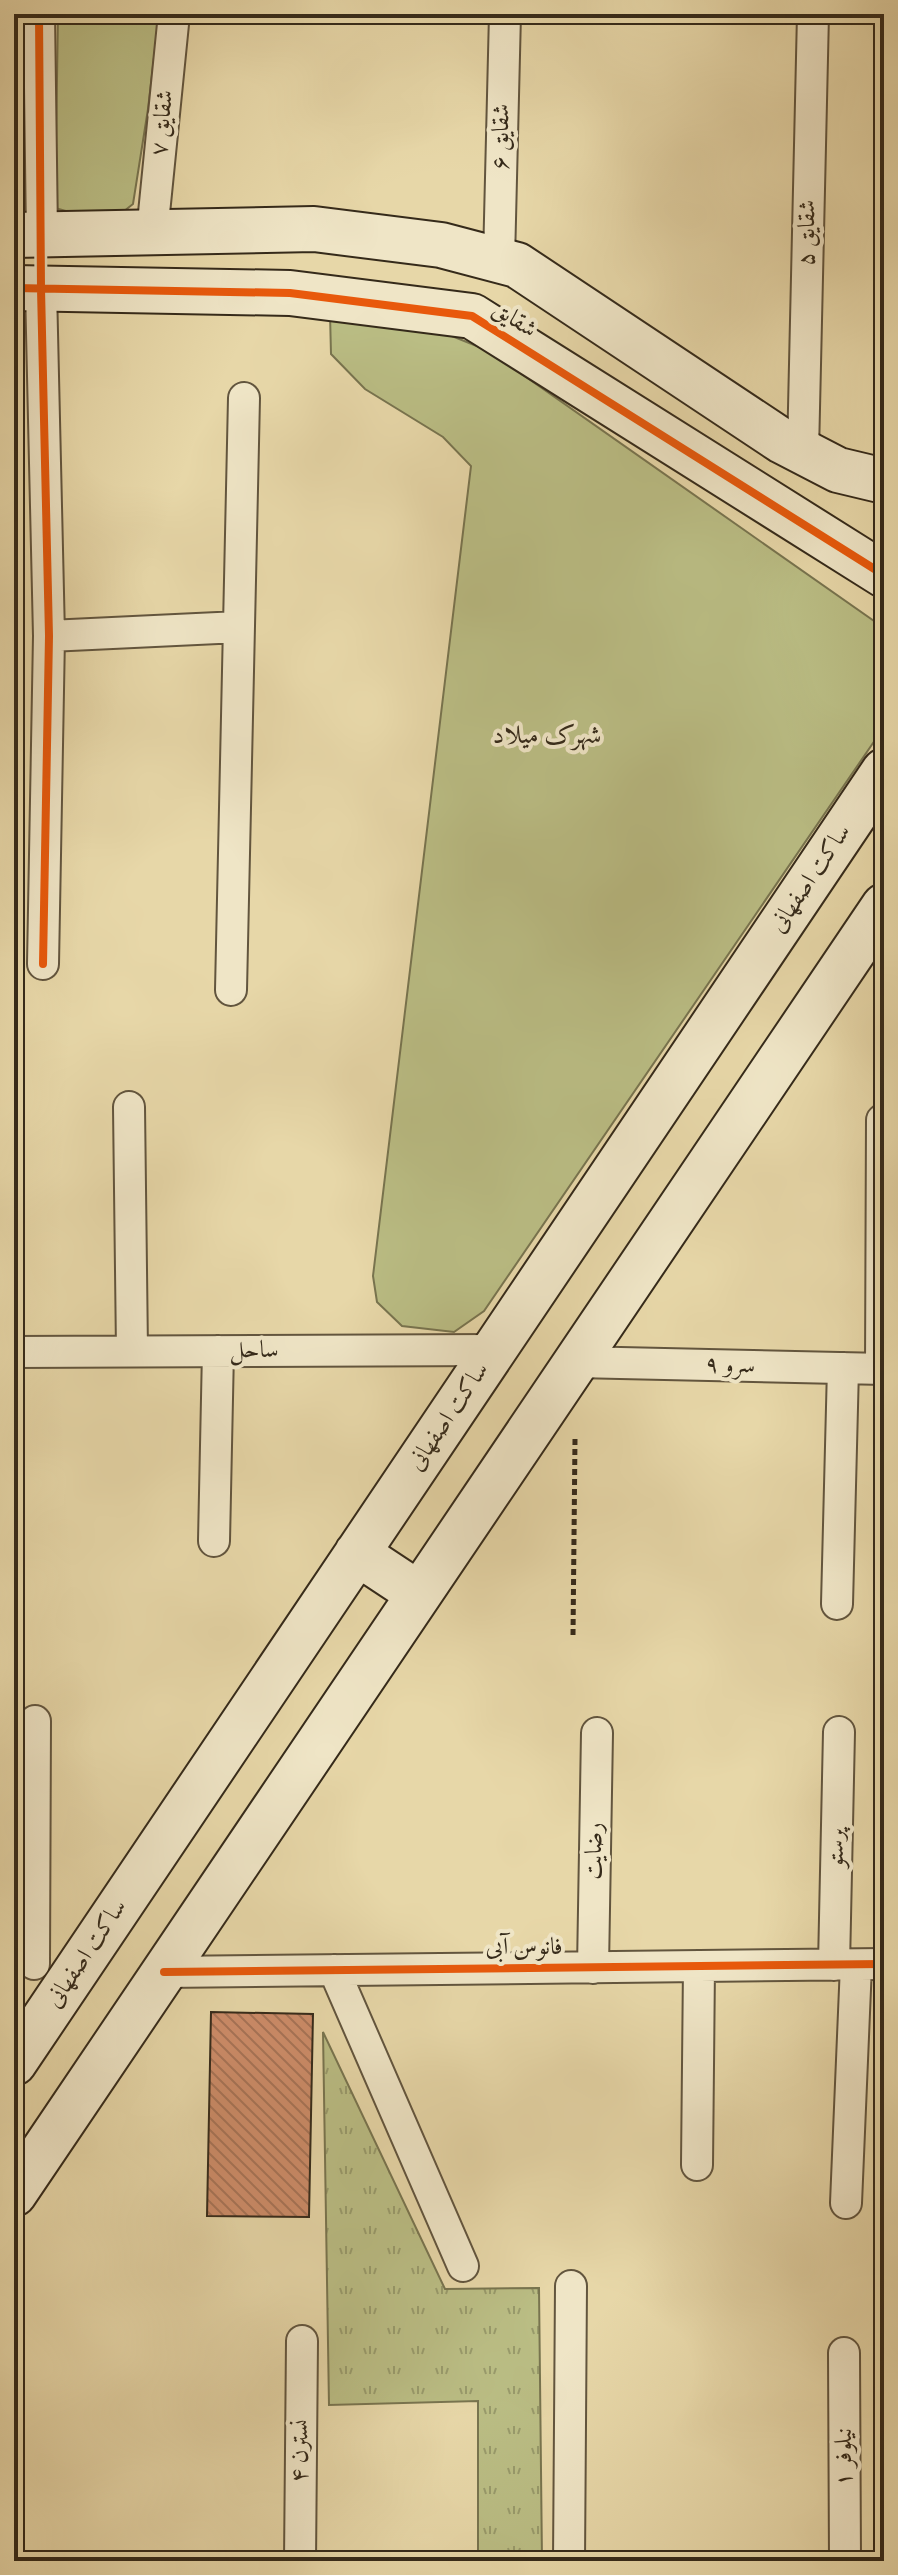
<svg xmlns="http://www.w3.org/2000/svg" width="898" height="2575" viewBox="0 0 898 2575" font-family="'Sorts Mill Goudy',Amiri,serif">
  <style>
    .grass { fill: #babd84; stroke: #78744f; stroke-width: 2 }
    .park { fill: url(#park-tufts); stroke: #78744f; stroke-width: 2 }
    .building { fill: url(#building-back-hatch); stroke: #352a1a; stroke-width: 2 }
    .lines { fill: none; stroke-linecap: round; stroke-linejoin: round }
    .street-casing { stroke: #62553e; stroke-width: 34 }
    .secondary-casing { stroke: #352a1a; stroke-width: 48 }
    .path { stroke: #352a1a; stroke-width: 5; stroke-dasharray: 6 4; stroke-linecap: butt }
    .street { stroke: #efe5c6; stroke-width: 30 }
    .secondary { stroke: #efe5c6; stroke-width: 44 }
    .cycleway-casing { stroke: #efe5c6; stroke-width: 13 }
    .cycleway { stroke: #e8590c; stroke-width: 8 }
    .labels { text-anchor: middle; dominant-baseline: central; stroke-width: 8; stroke-linejoin: round; paint-order: stroke }
    .street-label { font-size: 24px; fill: #352a1a; stroke: #efe5c6 }
    .neighbourhood-label { font-size: 26px; fill: #352a1a; stroke: #efe5c6 }
  </style>
  <defs>
    <pattern id="park-tufts" width="24" height="20" patternUnits="userSpaceOnUse" patternTransform="scale(2)"><rect width="24" height="20" fill="#babd84"/><path d="M3 7l-1-3M5 7V3M7 7l1-3M15 17l-1-3M17 17v-4M19 17l1-3" fill="none" stroke="#989a6b"/></pattern>
    <pattern id="building-back-hatch" width="6" height="6" patternUnits="userSpaceOnUse" patternTransform="scale(2)"><rect width="6" height="6" fill="#cd8c69"/><path d="M-1 5l2 2M0 0l6 6M5-1l2 2" fill="none" stroke="#a77356"/></pattern>
  </defs>
  <rect width="100%" height="100%" fill="#e7d7a8"/>
  <filter id="stains"><feTurbulence type="fractalNoise" baseFrequency=".0025" numOctaves="4"/><feColorMatrix values="0 0 0 0 .2 0 0 0 0 .09 0 0 0 0 .02 0 0 0 .5 -.17"/></filter>
  <radialGradient id="worn" r=".72"><stop offset=".6" stop-color="#630" stop-opacity="0"/><stop offset="1" stop-color="#630" stop-opacity=".3"/></radialGradient>
  <path class="grass" d="M 58,14 L 159,14 L 148,109 L 133,204 L 109,223 L 55,208 Z
    M 330,314 L 437,330 L 489,351 L 884,628 L 884,727 L 484,1311 L 454,1332 L 402,1326 L 377,1302 L 373,1276 L 471,466 L 443,437 L 365,389 L 331,354 Z"/>
  <path class="park" d="M 323,2032 L 445,2289 L 539,2288 L 542,2561 L 478,2561 L 478,2401 L 329,2405 Z"/>
  <path class="building" d="M 211,2012 L 313,2014 L 309,2217 L 207,2216 Z"/>
  <g class="lines">
    <defs>
      <path id="street" d="M 39,14 L 42,235
        M 152,233 L 174,14
        M 499,260 L 505,14
        M 41,289 L 49,636 L 43,964
        M 803,452 L 813,14
        M 49,636 L 239,627
        M 231,990 L 244,398
        M 129,1107 L 132,1351
        M 14,1352 L 494,1350
        M 576,1362 L 884,1369
        M 881,1369 L 882,1120
        M 214,1541 L 218,1351
        M 837,1604 L 843,1368
        M 34,1964 L 35,1721
        M 834,1965 L 839,1732
        M 593,1968 L 597,1733
        M 334,1970 L 463,2266
        M 164,1972 L 884,1964
        M 697,2165 L 699,1966
        M 846,2203 L 856,1965
        M 844,2353 L 845,2561
        M 300,2561 L 302,2341
        M 569,2561 L 571,2286"/>
      <path id="secondary" d="M 14,235 L 314,229 L 441,245 L 517,265 L 782,441 L 838,470 L 884,481
        M 14,288 L 290,293 L 472,316 L 884,575
        M 357,1553 L 419,1594
        M 14,2063 L 884,771
        M 14,2194 L 884,906"/>
    </defs>
    <use href="#street" class="street-casing"/>
    <use href="#secondary" class="secondary-casing"/>
    <path class="path" d="M 573,1635 L 575,1439"/>
    <use href="#street" class="street"/>
    <use href="#secondary" class="secondary"/>
    <defs>
      <path id="cycleway" d="M 39,14 L 41,289 L 49,636 L 43,964
        M 14,288 L 290,293 L 472,316 L 884,575
        M 164,1972 L 884,1964"/>
    </defs>
    <use href="#cycleway" class="cycleway-casing"/>
    <use href="#cycleway" class="cycleway"/>
  </g>
  <g class="labels">
    <g class="street-label">
      <text transform="translate(163 123) rotate(-84)">شقایق ۷</text>
      <text transform="translate(502 137) rotate(-89)">شقایق ۶</text>
      <text transform="translate(808 233) rotate(-89)">شقایق ۵</text>
      <text transform="translate(514 320) rotate(33)">شقایق</text>
      <text transform="translate(811 879) rotate(-56)">ساکت اصفهانی</text>
      <text x="254" y="1351">ساحل</text>
      <text transform="translate(730 1366) rotate(1)">سرو ۹</text>
      <text transform="translate(449 1417) rotate(-56)">ساکت اصفهانی</text>
      <text transform="translate(837 1848) rotate(-89)">پرستو</text>
      <text transform="translate(595 1851) rotate(-89)">رضایت</text>
      <text x="524" y="1948">فانوس آبی</text>
      <text transform="translate(87 1954) rotate(-56)">ساکت اصفهانی</text>
      <text transform="translate(301 2451) rotate(-89)">نسترن ۴</text>
      <text transform="translate(845 2457) rotate(-90)">نیلوفر ۱</text>
    </g>
    <g class="neighbourhood-label">
      <text x="547" y="736">شهرک میلاد</text>
    </g>
  </g>
  <rect width="898" height="2575" fill="none" stroke="#e7d7a8" stroke-width="48"/>
  <rect x="16" y="16" width="866" height="2543" fill="none" stroke="#352a1a" stroke-width="4"/>
  <rect x="24" y="24" width="850" height="2527" fill="none" stroke="#352a1a" stroke-width="2"/>
  <rect width="100%" height="100%" filter="url(#stains)"/>
  <rect width="100%" height="100%" fill="url(#worn)"/>
</svg>
